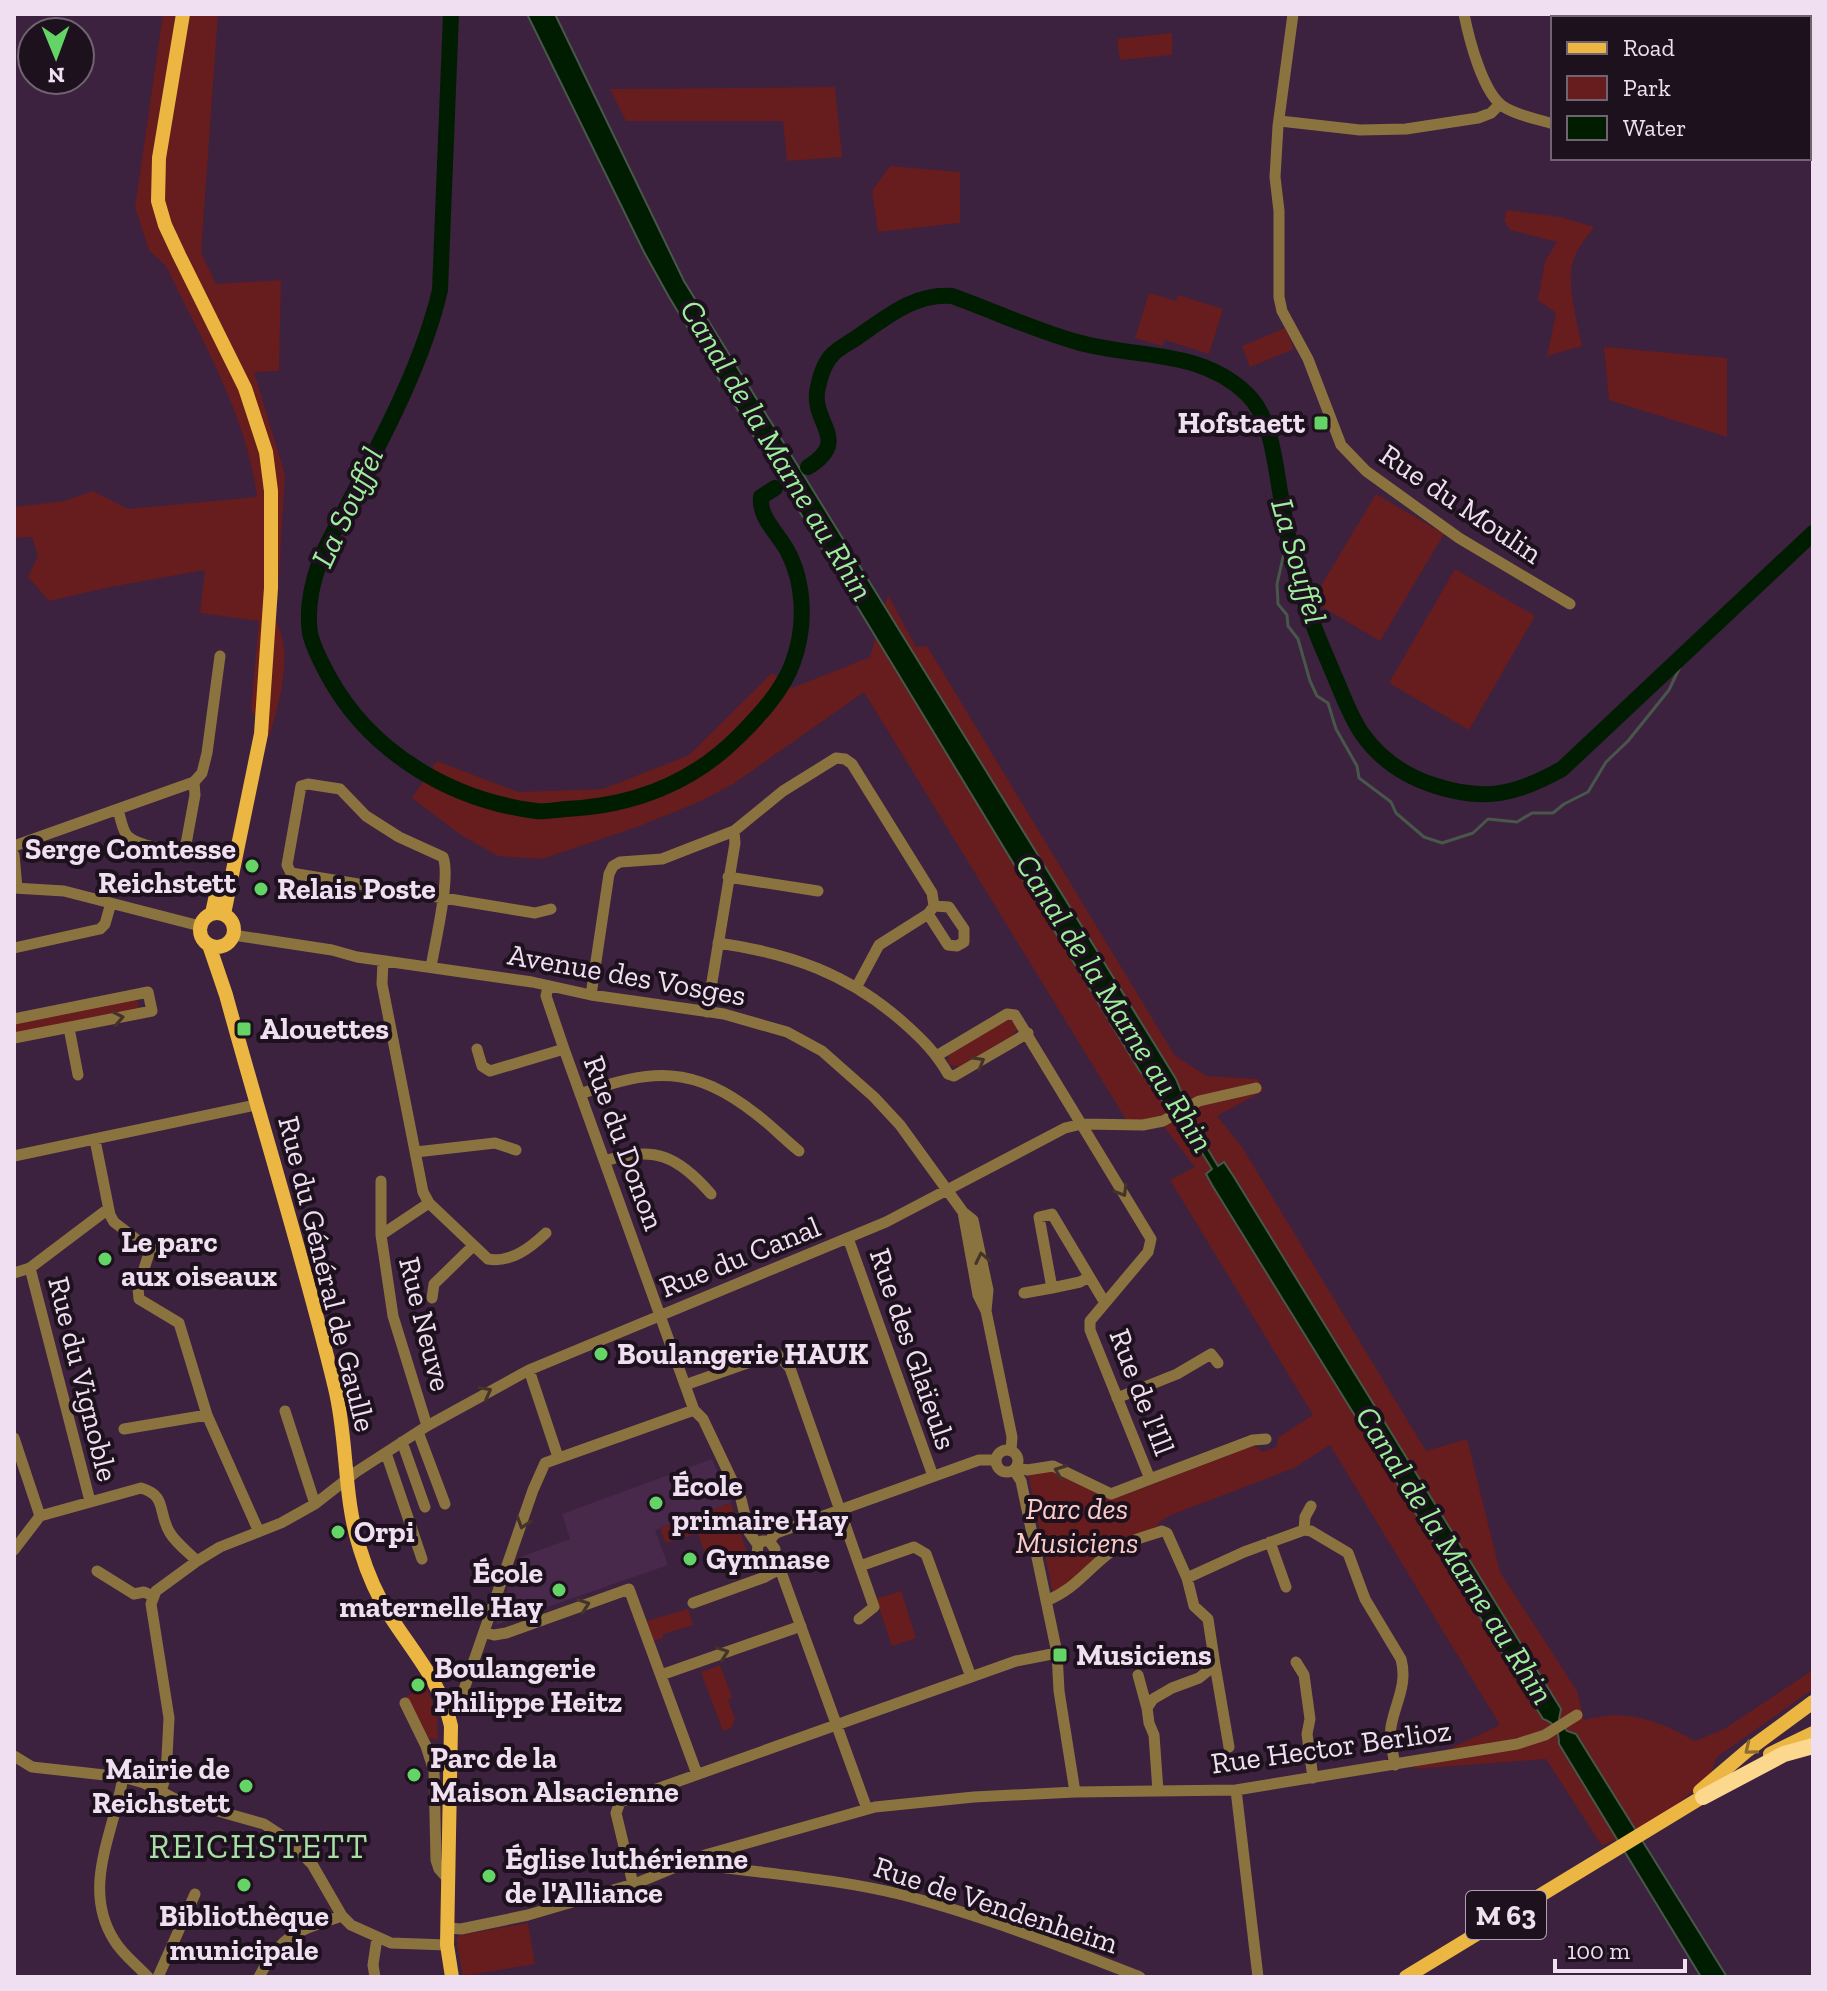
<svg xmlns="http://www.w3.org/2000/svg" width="1827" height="1991" viewBox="0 0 1827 1991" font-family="'Zilla Slab',serif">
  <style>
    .built { fill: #48284b }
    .green { fill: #671c1d }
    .water { fill: #001d02; stroke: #48574a; stroke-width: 2 }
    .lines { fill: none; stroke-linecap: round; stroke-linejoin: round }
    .stream { stroke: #48574a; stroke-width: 3 }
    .river { stroke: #001d02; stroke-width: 16 }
    .minor { stroke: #8b7340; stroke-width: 11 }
    .major { stroke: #ebb742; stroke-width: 14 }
    .highway { stroke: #fcd78e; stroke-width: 16 }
    .oneway { stroke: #433329 }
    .oneway2 { stroke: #8e6c31 }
    .poi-dot { fill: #65d467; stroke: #1c111d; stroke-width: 3 }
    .labels { text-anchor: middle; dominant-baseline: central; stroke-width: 8; stroke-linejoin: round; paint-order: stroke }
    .shield { fill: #1c111d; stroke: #b0a0b1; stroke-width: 2 }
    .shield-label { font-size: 28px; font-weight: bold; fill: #f0def1 }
    .poi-label { font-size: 30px; font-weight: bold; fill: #f0def1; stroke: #1c111d; text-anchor: start }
    .street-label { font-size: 30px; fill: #f0def1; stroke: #1c111d }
    .park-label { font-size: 30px; font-style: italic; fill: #fbccc7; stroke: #1c111d }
    .water-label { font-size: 32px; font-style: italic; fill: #9dee9c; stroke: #1c111d }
    .quarter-label { font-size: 34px; letter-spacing: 2px; fill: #a7e0a5; stroke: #1c111d }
  </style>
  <rect width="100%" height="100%" fill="#3c223f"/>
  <path class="built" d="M 712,1459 L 731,1503 L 655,1530 L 668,1565 L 496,1625 L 518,1558 L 570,1539 L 562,1514 Z"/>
  <path class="green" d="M 163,14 L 218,14 L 201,253 L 216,284 L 281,280 L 279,371 L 254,372 L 285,475 L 276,622 C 294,653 279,704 269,737 L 251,710 L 259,621 L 200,613 L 205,570 L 110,587 L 49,601 L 28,577 L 38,556 L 32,537 L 14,538 L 14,507 L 64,501 L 93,491 L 128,509 L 257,497 C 247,414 201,340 166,266 L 149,250 L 135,207 Z
    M 1172,33 L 1172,55 L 1120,60 L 1117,39 Z
    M 835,87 L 842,157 L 787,161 L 783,121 L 626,121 L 610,89 Z
    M 890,166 L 960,172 L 960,223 L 878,232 L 872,191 Z
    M 1507,210 L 1561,217 L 1594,227 C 1586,238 1575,251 1572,265 C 1567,283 1578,327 1582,346 L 1547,356 L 1556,313 L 1538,300 L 1545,261 L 1557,242 L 1510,230 L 1504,220 Z
    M 1149,293 L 1176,301 L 1178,295 L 1223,309 L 1209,354 L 1165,340 L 1162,346 L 1135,338 Z
    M 1285,328 L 1294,349 L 1250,367 L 1242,346 Z
    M 1604,347 L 1727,358 L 1727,437 L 1609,400 Z
    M 1376,494 L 1444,534 L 1380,641 L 1312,601 Z
    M 1455,569 L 1535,616 L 1469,730 L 1389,683 Z
    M 888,595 L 916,647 L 927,646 L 1175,1056 L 1207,1076 L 1258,1079 L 1263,1091 L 1217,1116 L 1242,1147 L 1426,1451 L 1467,1439 L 1500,1572 L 1577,1691 L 1584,1720 C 1627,1708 1657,1720 1695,1741 L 1724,1729 L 1813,1670 L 1813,1689 L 1717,1757 L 1709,1777 L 1674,1807 L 1642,1827 L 1602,1846 L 1546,1759 L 1413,1769 L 1422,1762 L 1500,1725 L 1330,1445 L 1294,1468 L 1171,1515 L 1160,1521 L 1156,1530 L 1089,1568 L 1053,1593 L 1028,1474 L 1049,1470 L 1114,1499 L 1254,1445 L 1262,1452 L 1276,1447 L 1279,1437 L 1313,1415 L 1170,1180 L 1195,1167 L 1162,1124 L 1130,1126 L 864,692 L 733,784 L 699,802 L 637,827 L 542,859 L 498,856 L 461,835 L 412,798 L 437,761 L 518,792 L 603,789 L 689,755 L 772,673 L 792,688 L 870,657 Z
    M 134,999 L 139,1003 L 137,1011 L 14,1035 L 14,1022 Z
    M 1009,1019 L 1017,1025 L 1017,1030 L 1012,1036 L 959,1067 L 948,1064 L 949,1054 Z
    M 731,1503 L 749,1558 L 718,1571 L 716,1567 L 710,1569 L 698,1533 L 666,1543 L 660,1528 Z
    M 901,1591 L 916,1638 L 892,1646 L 876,1599 Z
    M 688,1609 L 693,1625 L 663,1634 L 663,1638 L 653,1641 L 647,1621 Z
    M 720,1665 L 732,1697 L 728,1701 L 735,1718 L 731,1728 L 723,1731 L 701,1672 Z
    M 426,1687 L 437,1713 L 438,1740 L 424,1737 L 405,1697 Z
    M 528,1923 L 535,1964 L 463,1976 L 456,1939 L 460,1935 Z"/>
  <path class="water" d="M 527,14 L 555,14 L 684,281 L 1176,1079 L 1186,1103 L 1182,1106 L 1218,1166 L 1224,1162 L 1234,1177 L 1561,1709 L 1559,1719 L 1567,1731 L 1576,1734 L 1727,1977 L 1701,1977 L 1559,1744 C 1559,1732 1556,1723 1543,1719 L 1212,1185 L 1206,1174 L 1212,1169 L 1176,1111 L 1171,1113 L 1139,1070 L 669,297 L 644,252 Z"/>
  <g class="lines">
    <path class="stream" d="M 1290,540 L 1284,553 L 1277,584 L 1278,604 L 1287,615 L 1288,626 L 1298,639 L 1310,681 L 1317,696 L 1328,703 L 1336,729 L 1357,766 L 1359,778 L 1391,802 L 1396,813 L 1424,837 L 1442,843 L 1473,833 L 1488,819 L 1517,822 L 1532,813 L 1553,813 L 1564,804 L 1588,792 L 1606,762 L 1628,741 L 1669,690 L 1686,654"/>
    <path class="river" d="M 451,14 L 440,290 C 419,380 363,472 322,555 C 313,580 306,606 310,633 C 313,648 322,664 329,677 C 371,753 451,800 536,811 C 545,812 556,810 566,809 C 632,806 693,783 740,735 C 761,714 783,690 793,662 C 806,627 805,583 787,550 C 777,532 759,518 761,497 L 775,488
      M 808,467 C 853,439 809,423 818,387 C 820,377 825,362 833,354 C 840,347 851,342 859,336 C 888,316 915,293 952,296 C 994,311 1034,330 1077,342 C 1136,359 1199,348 1247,394 C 1273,419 1275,468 1282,502 C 1288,535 1293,571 1305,602 C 1313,627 1324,651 1334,675 C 1343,695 1350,717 1363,735 C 1381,760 1407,777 1436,786 C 1486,802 1517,794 1562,769 L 1813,533"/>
    <path class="minor" d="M 1293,14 L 1278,126 L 1275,177 L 1279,211 L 1279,297 L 1282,311 L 1308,359 L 1341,445 L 1366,471 L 1459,538 L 1570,604
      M 1464,14 C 1469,39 1483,94 1504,107 C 1518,116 1538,119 1553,124
      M 1634,18 L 1636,14
      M 1280,121 L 1360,130 L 1406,129 L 1478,118 L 1491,113 L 1500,104
      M 118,809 C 120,817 122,828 126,834 C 134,846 176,854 186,844 L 195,795 L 194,782
      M 14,846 L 194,782 L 202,773 L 207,753 L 220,656
      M 14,855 L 17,888
      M 728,877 L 818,891
      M 14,888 L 64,891 L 200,926
      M 233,935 L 332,950 L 357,957 L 532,982 L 591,995 L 724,1014 L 787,1032 L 822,1051 L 874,1097 L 900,1125 L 963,1212 L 973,1220 L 988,1290 L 986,1311
      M 718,943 C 790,953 849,974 904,1023 C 922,1039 936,1053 948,1074 L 954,1076 L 1028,1033
      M 14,948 L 100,929 L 105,924 L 111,903
      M 383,961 L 382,984 L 423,1192 L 429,1203 L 488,1259 C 511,1263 530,1248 546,1233
      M 431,967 C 435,943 451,876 443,857 L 399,837 L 366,816 L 340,789 L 308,784 L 301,786 L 287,865 L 291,873 L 535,913 L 551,909
      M 857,986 L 879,945 L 928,914 L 948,945 L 957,946 L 964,942 L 964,929 L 949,907 L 934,906
      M 548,987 L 546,996 L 564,1049 L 694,1410 L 703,1419 L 741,1499 L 749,1532 L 758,1545 L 757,1555 L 764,1559 L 773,1556 L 775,1549 L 769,1541 L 762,1541 L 758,1545
      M 591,995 L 609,874 L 613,866 L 620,862 L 662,859 L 734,831 L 783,791 L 836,758 L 845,759 L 852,764 L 932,893 L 934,906 L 928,914
      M 707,1012 L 735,843 L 734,831
      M 14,1019 L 148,992 L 152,1011 L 14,1038
      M 69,1028 L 78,1075
      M 477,1049 L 482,1066 L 490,1071 L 564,1049
      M 938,1055 L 1007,1014 L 1015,1015 L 1151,1239 L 1148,1252 L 1090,1321 L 1090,1330 L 1150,1479 L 1111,1494 L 1053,1466 L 1027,1470 L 1017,1467
      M 580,1094 C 652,1068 693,1065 756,1114 C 771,1125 784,1139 799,1151
      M 95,1140 L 110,1215 L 114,1222 L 150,1250 L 138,1288 L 139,1299 L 179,1323 L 207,1415 L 259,1532
      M 416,1152 L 495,1143 L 516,1150
      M 14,1156 L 256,1105
      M 605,1161 C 654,1145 678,1156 711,1194
      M 963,1212 L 978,1295 L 986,1311 L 1012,1437 L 1011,1451
      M 381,1235 L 381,1181
      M 848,1238 L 933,1476
      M 150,1250 L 183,1241 L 202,1244
      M 30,1268 L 90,1501
      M 14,1273 L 30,1268 L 108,1209
      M 1089,1277 L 1080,1282 L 1052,1288 L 1039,1217 L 1052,1214 L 1105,1303
      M 1024,1293 L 1052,1288
      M 432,1298 L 434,1284 L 473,1246
      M 529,1370 L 558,1457
      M 685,1385 L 776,1353 L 790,1368 L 874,1607 L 859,1619
      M 1117,1398 L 1177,1374 L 1211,1354 L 1218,1363
      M 285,1411 L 315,1504
      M 427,1426 L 393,1316 L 381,1235 L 429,1203
      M 124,1429 L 207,1415
      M 418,1432 L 445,1504
      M 14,1438 L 40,1516
      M 402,1442 L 425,1507
      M996 1461a11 11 0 1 1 22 0a11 11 0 1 1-22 0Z
      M 386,1453 L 422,1559
      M 1014,1470 L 1021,1481 L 1057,1653 L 1059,1691 L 1075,1792
      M 1150,1479 L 1253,1440 L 1266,1439
      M 1304,1530 L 1305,1517 L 1311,1506
      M 769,1541 L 776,1533 L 979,1460 L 996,1460
      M 1270,1542 L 1286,1587
      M 14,1550 L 40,1516 L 141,1488 C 168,1496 157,1512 170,1533 C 176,1543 188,1552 197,1561
      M 771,1558 L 780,1569 L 867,1809
      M 860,1566 L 914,1547 L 926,1554 L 971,1677
      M 97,1571 L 134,1594 L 144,1592 L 153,1596
      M 1187,1578 L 1244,1552 L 1304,1530 L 1311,1531 L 1348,1553 L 1365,1599 L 1401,1659 C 1408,1685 1395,1703 1391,1727 C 1389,1739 1393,1753 1395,1765
      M 1046,1601 C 1075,1589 1085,1572 1108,1554 C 1122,1542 1145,1537 1162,1531 L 1167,1533 L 1187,1578 L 1194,1606 L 1208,1619 L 1215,1665 L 1199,1678 L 1172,1688 L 1153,1699 L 1147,1708 L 1149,1723 L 1154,1735 L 1158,1791
      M 693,1603 L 765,1577 L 780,1569
      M 486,1633 L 494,1635 L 506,1633 L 629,1589 L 697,1774
      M 1296,1662 L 1304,1675 L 1310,1719 L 1307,1734 L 1313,1778
      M 1215,1665 L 1229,1747
      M 661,1675 L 801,1626
      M 1138,1675 L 1147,1708
      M 405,1703 L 426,1746 L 434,1771 L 436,1860 L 439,1869 L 449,1880
      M 448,1713 L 461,1698 L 533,1490 L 545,1463 L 694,1410
      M 14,1756 L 32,1767 L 123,1777 L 144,1783 L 175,1799 L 264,1824 L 287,1839 L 312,1864 L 342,1916 L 351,1925 L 391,1943 L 447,1945
      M 123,1777 C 114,1833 81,1887 114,1940 C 122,1954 137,1965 148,1977
      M 1236,1790 L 1258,1977
      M 161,1791 L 166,1776 L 169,1718 L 151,1604 L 156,1591 L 197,1561 L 220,1547 L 281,1523 L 315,1504 L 356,1472 L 427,1426 L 529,1370 L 886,1222 L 1065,1128 L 1082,1124 L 1143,1125 L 1163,1121 L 1199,1101 L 1256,1088
      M 695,1860 L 704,1865 C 770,1874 838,1879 903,1895 C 984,1916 1063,1947 1140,1977
      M 633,1884 L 616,1813 L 620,1802 L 1016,1661 L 1057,1653
      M 448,1928 L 461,1929 L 528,1915 L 637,1883 L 705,1855 L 875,1807 L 974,1797 L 1075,1792 L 1236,1790 L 1517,1744 L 1545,1735 L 1577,1715
      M 158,1977 L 195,1894
      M 259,1977 C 282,1933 298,1931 342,1916
      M 375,1977 L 373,1965 L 377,1938"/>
    <path class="major" d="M 183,14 L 159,158 L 158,201 L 165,225 L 179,255 L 245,388 L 266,452 L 271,491 L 271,588 L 261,734 L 224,914
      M200 930a17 17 0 1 1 34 0a17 17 0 1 1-34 0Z
      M 212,913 L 218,886
      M 209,945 L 226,995 C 262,1126 303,1256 335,1388 C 348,1441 343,1497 360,1549 C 367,1572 377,1596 390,1616 C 413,1652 442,1684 451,1726 L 447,1945 L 452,1977
      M 1770,1754 L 1813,1733
      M 1700,1791 L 1748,1750 L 1813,1702
      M 1406,1977 L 1712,1791"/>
    <path class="highway" d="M 1703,1797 L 1784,1754 L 1813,1746"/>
  </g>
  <defs><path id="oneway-chevron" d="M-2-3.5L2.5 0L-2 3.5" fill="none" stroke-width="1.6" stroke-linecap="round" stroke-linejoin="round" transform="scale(2)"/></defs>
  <g class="oneway">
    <use href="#oneway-chevron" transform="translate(118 1018) rotate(-11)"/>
    <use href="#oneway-chevron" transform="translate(979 1062) rotate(-30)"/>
    <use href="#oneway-chevron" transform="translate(1122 1191) rotate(59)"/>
    <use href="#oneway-chevron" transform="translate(982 1258) rotate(-102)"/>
    <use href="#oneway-chevron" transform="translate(486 1392) rotate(-28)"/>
    <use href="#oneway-chevron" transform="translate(1060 1471) rotate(-159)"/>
    <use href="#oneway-chevron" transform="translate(523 1523) rotate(108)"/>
    <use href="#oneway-chevron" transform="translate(584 1605) rotate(-20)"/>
    <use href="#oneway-chevron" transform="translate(723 1653) rotate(-20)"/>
  </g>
  <use class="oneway2" href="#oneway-chevron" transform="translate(1750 1749) rotate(141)"/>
  <g class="poi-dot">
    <rect x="1313" y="415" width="16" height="16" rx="4"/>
    <circle cx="252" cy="866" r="8"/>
    <circle cx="261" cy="889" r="8"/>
    <rect x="236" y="1021" width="16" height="16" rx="4"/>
    <circle cx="105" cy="1259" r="8"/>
    <circle cx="601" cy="1354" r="8"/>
    <circle cx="656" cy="1503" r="8"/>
    <circle cx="338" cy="1532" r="8"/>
    <circle cx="690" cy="1559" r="8"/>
    <circle cx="559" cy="1590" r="8"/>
    <rect x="1052" y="1647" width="16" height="16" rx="4"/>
    <circle cx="418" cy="1685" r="8"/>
    <circle cx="414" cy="1775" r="8"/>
    <circle cx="246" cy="1786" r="8"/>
    <circle cx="489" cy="1876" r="8"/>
    <circle cx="244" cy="1885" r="8"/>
  </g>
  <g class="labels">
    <rect class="shield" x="1466" y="1891" width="80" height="48" rx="6"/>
    <g class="shield-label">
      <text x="1506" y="1915">M 63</text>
    </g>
    <g class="poi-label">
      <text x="1305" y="423" text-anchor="end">Hofstaett</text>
      <text x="236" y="849" text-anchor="end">Serge Comtesse<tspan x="236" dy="34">Reichstett</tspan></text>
      <text x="277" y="889">Relais Poste</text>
      <text x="260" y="1029">Alouettes</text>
      <text x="121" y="1242">Le parc<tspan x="121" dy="34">aux oiseaux</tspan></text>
      <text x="617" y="1354">Boulangerie HAUK</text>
      <text x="672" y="1486">École<tspan x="672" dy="34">primaire Hay</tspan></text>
      <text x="354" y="1532">Orpi</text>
      <text x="706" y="1559">Gymnase</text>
      <text x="543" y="1573" text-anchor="end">École<tspan x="543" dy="34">maternelle Hay</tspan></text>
      <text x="1076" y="1655">Musiciens</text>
      <text x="434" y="1668">Boulangerie<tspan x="434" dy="34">Philippe Heitz</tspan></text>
      <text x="430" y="1758">Parc de la<tspan x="430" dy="34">Maison Alsacienne</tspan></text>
      <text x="230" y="1769" text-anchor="end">Mairie de<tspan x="230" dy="34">Reichstett</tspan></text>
      <text x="505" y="1859">Église luthérienne<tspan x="505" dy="34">de l'Alliance</tspan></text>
      <text x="244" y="1916" text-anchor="middle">Bibliothèque<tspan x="244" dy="34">municipale</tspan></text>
    </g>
    <g class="street-label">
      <text transform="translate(1461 504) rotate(34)">Rue du Moulin</text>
      <text transform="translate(627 975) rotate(10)">Avenue des Vosges</text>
      <text transform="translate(624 1143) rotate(70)">Rue du Donon</text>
      <text transform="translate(740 1257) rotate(-22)">Rue du Canal</text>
      <text transform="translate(327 1274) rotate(76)">Rue du Général de Gaulle</text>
      <text transform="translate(425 1324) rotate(76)">Rue Neuve</text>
      <text transform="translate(913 1349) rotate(71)">Rue des Glaïeuls</text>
      <text transform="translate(83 1379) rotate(76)">Rue du Vignoble</text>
      <text transform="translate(1142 1392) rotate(69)">Rue de l'Ill</text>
      <text transform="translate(1331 1747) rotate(-8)">Rue Hector Berlioz</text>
      <text transform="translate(996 1905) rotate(18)">Rue de Vendenheim</text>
    </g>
    <g class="park-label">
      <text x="1077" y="1509">Parc des<tspan x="1077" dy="34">Musiciens</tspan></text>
    </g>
    <g class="water-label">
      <text transform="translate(777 450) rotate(59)">Canal de la Marne au Rhin</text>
      <text transform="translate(347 507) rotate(-65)">La Souffel</text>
      <text transform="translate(1299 561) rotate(74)">La Souffel</text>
      <text transform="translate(1115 1003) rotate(58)">Canal de la Marne au Rhin</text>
      <text transform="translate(1455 1555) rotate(58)">Canal de la Marne au Rhin</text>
    </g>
    <g class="quarter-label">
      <text x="259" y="1846">REICHSTETT</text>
    </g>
  </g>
  <rect width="1827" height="1991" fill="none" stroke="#f0def1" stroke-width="32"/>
  <rect x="1551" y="16" width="260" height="144" fill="#1c111d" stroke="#716372" stroke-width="2"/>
  <rect x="1567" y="42" width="40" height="12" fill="#ebb742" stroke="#716372" stroke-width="2"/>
  <text x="1623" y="56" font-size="24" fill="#f0def1">Road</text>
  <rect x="1567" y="76" width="40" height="24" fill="#671c1d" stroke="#716372" stroke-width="2"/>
  <text x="1623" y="96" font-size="24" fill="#f0def1">Park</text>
  <rect x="1567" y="116" width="40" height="24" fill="#001d02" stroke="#716372" stroke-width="2"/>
  <text x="1623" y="136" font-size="24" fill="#f0def1">Water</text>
  <g transform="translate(56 56) rotate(179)"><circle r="38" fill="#1c111d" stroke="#716372" stroke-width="2"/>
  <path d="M0-6L14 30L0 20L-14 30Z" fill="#65d467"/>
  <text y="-12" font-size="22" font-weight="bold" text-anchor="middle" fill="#f0def1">N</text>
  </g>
  <path d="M1555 1959v12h130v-12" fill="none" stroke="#f0def1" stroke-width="4"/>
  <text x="1567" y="1959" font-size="24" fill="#f0def1" stroke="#1c111d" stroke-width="6" paint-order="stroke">100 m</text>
</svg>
